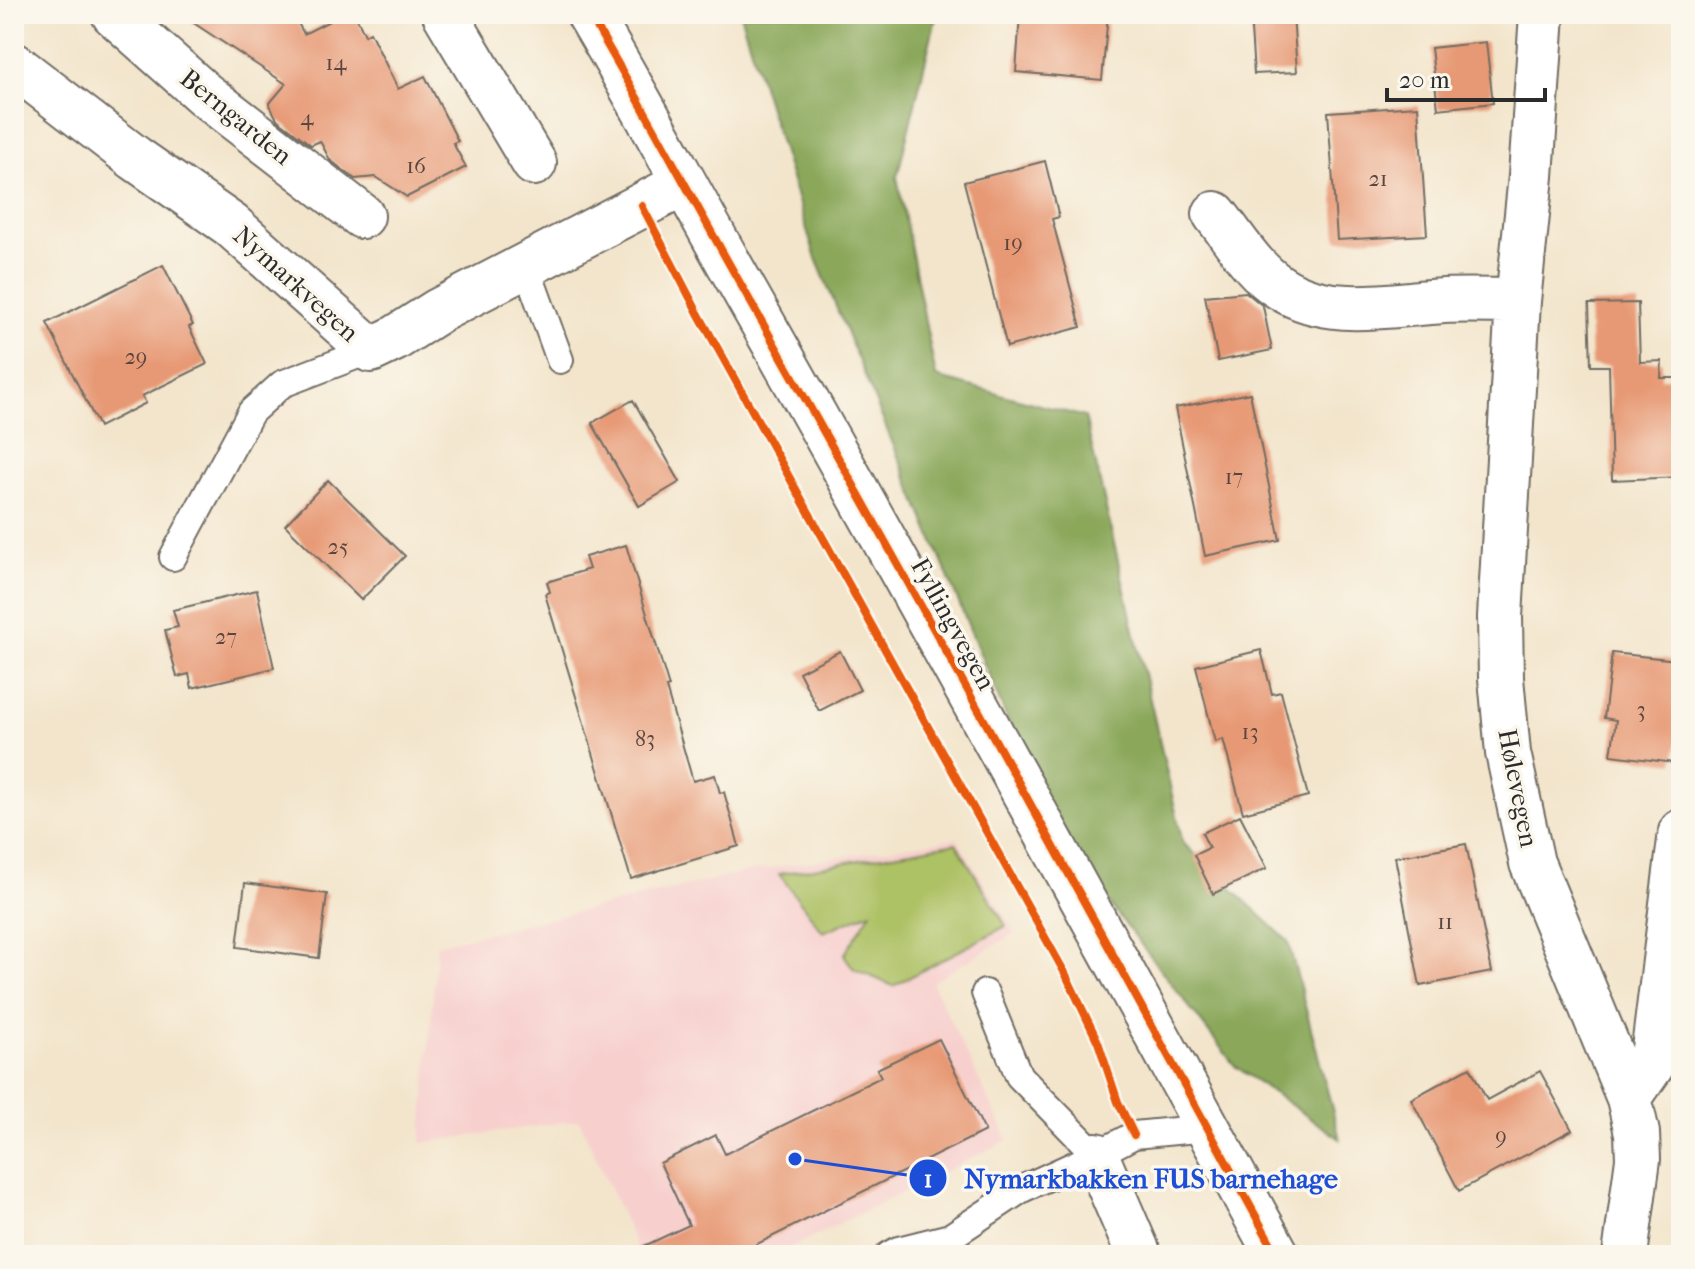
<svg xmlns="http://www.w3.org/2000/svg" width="1695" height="1269" viewBox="0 0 1695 1269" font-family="'IM FELL French Canon',serif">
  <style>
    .built { fill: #f7d0ce }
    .green { fill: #adc165; stroke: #6c7648; stroke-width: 2 }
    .forest { fill: #8aa75a; stroke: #5a6942; stroke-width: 2 }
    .building { fill: #e79975 }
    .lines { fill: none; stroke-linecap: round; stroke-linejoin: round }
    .lane-casing { stroke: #716c63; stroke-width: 30 }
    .street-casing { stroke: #716c63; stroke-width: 48 }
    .secondary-casing { stroke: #716c63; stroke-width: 48 }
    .lane { stroke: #fff; stroke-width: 26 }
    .street { stroke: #fff; stroke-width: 44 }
    .secondary { stroke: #fff; stroke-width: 44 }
    .cycleway-casing { stroke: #fbf7ec; stroke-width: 13 }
    .cycleway { stroke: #e8590c; stroke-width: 8 }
    .labels { text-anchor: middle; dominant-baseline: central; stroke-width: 7; stroke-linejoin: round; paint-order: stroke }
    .number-label { font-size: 22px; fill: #5a463e }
    .street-label { font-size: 26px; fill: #2b2b2b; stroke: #fbf7ec }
    .leader { fill: none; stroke: #1d4ed8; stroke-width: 3 }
    .callout-dot { fill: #1d4ed8; stroke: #fbf7ec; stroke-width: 3 }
    .mark-label { font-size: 24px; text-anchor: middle; font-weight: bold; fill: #fff }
    .callout-label { font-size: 28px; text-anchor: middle; font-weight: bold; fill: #1d4ed8; stroke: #fbf7ec; stroke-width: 7; stroke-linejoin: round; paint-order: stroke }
  </style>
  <rect width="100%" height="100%" fill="#fbf7ec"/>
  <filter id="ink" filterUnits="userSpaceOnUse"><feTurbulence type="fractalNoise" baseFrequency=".0125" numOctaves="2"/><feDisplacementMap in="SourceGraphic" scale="16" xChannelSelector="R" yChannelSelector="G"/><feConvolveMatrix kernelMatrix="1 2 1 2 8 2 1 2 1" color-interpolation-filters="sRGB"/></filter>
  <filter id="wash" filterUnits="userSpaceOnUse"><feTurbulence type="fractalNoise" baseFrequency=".006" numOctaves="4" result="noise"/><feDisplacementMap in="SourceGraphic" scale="32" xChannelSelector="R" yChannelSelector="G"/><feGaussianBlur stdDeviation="1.8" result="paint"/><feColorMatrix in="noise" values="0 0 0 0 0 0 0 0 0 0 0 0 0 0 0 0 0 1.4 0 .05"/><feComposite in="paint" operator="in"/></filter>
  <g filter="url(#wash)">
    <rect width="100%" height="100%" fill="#f3e5cc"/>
    <path class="built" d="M 957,838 L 1015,933 L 932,982 L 1008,1140 L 776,1255 L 640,1255 L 579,1120 L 421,1143 L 437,945 L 751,871 Z"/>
    <path class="green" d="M 956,843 L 1006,926 L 893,986 L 854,969 L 844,955 L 871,912 L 823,932 L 779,874 Z"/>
    <path class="forest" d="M 740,14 L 937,14 L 897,177 L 936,377 L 1085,417 L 1183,843 L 1288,941 L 1340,1139 L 1235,1066 L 1054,832 L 815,256 Z"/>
    <g id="blocks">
      <path class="building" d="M 180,14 L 293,14 L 304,34 L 343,14 L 355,14 L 365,35 L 370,32 L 398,89 L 425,76 L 458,141 L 453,143 L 466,167 L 407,197 L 376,177 L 355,179 L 330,160 L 320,141 L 311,145 L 277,119 L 269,104 L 286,84 Z
        M 1020,14 L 1108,14 L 1102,80 L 1016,72 Z
        M 1250,14 L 1293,14 L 1297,72 L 1254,74 Z
        M 1486,42 L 1493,103 L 1438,109 L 1431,48 Z
        M 1418,106 L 1427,235 L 1337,240 L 1328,112 Z
        M 1045,161 L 1059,217 L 1052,219 L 1081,327 L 1007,347 L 964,182 Z
        M 163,265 L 193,325 L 189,327 L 207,364 L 142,396 L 146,403 L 99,427 L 47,323 Z
        M 1246,292 L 1263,306 L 1272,350 L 1218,361 L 1205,296 Z
        M 1638,303 L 1640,362 L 1662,361 L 1661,378 L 1681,378 L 1681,477 L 1612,480 L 1609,366 L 1591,366 L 1589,304 Z
        M 1250,393 L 1280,540 L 1205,556 L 1175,408 Z
        M 633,400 L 680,482 L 639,506 L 592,423 Z
        M 328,480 L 405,556 L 361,600 L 285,525 Z
        M 626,545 L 669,687 L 666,688 L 693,781 L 715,775 L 720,793 L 724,792 L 739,846 L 631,879 L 545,594 L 550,592 L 547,582 L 589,569 L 585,557 Z
        M 257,590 L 274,668 L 192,688 L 189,674 L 177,677 L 165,630 L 178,627 L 173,610 Z
        M 1261,650 L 1272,694 L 1281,692 L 1308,796 L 1243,813 L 1223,739 L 1215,742 L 1196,666 Z
        M 840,651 L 860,690 L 819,711 L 799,672 Z
        M 1612,653 L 1677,660 L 1674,691 L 1681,692 L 1681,708 L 1674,763 L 1611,755 L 1616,720 L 1604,718 Z
        M 1240,815 L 1267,868 L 1213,894 L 1194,855 L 1209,848 L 1202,833 Z
        M 1466,844 L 1492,972 L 1420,986 L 1395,857 Z
        M 245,883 L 327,894 L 319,958 L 237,947 Z
        M 939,1039 L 985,1131 L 735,1255 L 625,1255 L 689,1225 L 660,1163 L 716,1135 L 725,1154 L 881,1077 L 877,1069 Z
        M 1470,1067 L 1487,1100 L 1540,1071 L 1572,1130 L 1459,1191 L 1411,1099 Z"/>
    </g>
  </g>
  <g filter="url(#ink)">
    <use href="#blocks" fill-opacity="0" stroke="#716c63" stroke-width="2"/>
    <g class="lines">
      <defs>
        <path id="lane" d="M 526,266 L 560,360
          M 173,557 L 251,412 L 282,384 L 371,350
          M 985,993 L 1019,1076 L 1096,1155
          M 889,1255 L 898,1250 L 950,1237 L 1022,1189 L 1096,1155 L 1134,1135 L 1207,1128"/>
        <path id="street" d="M 114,14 L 204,94 L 362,216
          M 445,14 L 534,163
          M 1542,14 L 1531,176 L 1518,301 L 1500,617 L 1501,678 L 1508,753 L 1532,863 L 1629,1098 L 1637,1133 L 1638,1159 L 1625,1255
          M 14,65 L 135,158 L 231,225 L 371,350 L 394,339 L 438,311 L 683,184
          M 1215,214 C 1235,239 1253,271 1281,288 C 1330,319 1390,304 1444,301 C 1468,300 1493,301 1518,301
          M 1629,1098 L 1652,1065 L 1681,832
          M 1096,1155 L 1139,1255"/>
        <path id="secondary" d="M 589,14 C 639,98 684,184 732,269 C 917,595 1097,925 1277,1255"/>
      </defs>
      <use href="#lane" class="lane-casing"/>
      <use href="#street" class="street-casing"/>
      <use href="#secondary" class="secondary-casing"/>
      <use href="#lane" class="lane"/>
      <use href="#street" class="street"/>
      <use href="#secondary" class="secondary"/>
      <defs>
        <path id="cycleway" d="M 589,14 C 639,98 684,184 732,269 C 917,595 1097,925 1277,1255
          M 642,206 L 698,313 L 1066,975 L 1098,1042 L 1118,1102 L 1134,1135"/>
      </defs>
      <use href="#cycleway" class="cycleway-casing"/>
      <use href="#cycleway" class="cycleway"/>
    </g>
  </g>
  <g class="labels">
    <g class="number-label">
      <text x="336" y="63">14</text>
      <text x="307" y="118">4</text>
      <text x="416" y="166">16</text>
      <text x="1378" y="179">21</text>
      <text x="1013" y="243">19</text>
      <text x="136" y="357">29</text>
      <text x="1234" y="477">17</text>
      <text x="338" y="547">25</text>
      <text x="226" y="637">27</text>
      <text x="1641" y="710">3</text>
      <text x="1250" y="732">13</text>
      <text x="645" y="739">83</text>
      <text x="1445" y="922">11</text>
      <text x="1501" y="1136">9</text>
    </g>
    <g class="street-label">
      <text transform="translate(236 117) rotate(39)">Berngarden</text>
      <text transform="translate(296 284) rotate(42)">Nymarkvegen</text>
      <text transform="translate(953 624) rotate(61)">Fyllingvegen</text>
      <text transform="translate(1518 788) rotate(79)">Hølevegen</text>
    </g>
  </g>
  <path class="leader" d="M795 1159L928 1178"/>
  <g class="callout-dot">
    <circle cx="795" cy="1159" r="8"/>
    <circle cx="928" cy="1178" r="20"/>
  </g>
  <g class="mark-label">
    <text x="928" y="1187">1</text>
  </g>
  <g class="callout-label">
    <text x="1151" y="1188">Nymarkbakken FUS barnehage</text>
  </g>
  <rect width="1695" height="1269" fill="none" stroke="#fbf7ec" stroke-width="48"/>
  <path d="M1387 88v12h158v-12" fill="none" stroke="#2b2b2b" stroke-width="4"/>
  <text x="1399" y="88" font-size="24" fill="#2b2b2b" stroke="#fbf7ec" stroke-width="6" paint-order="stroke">20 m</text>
</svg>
